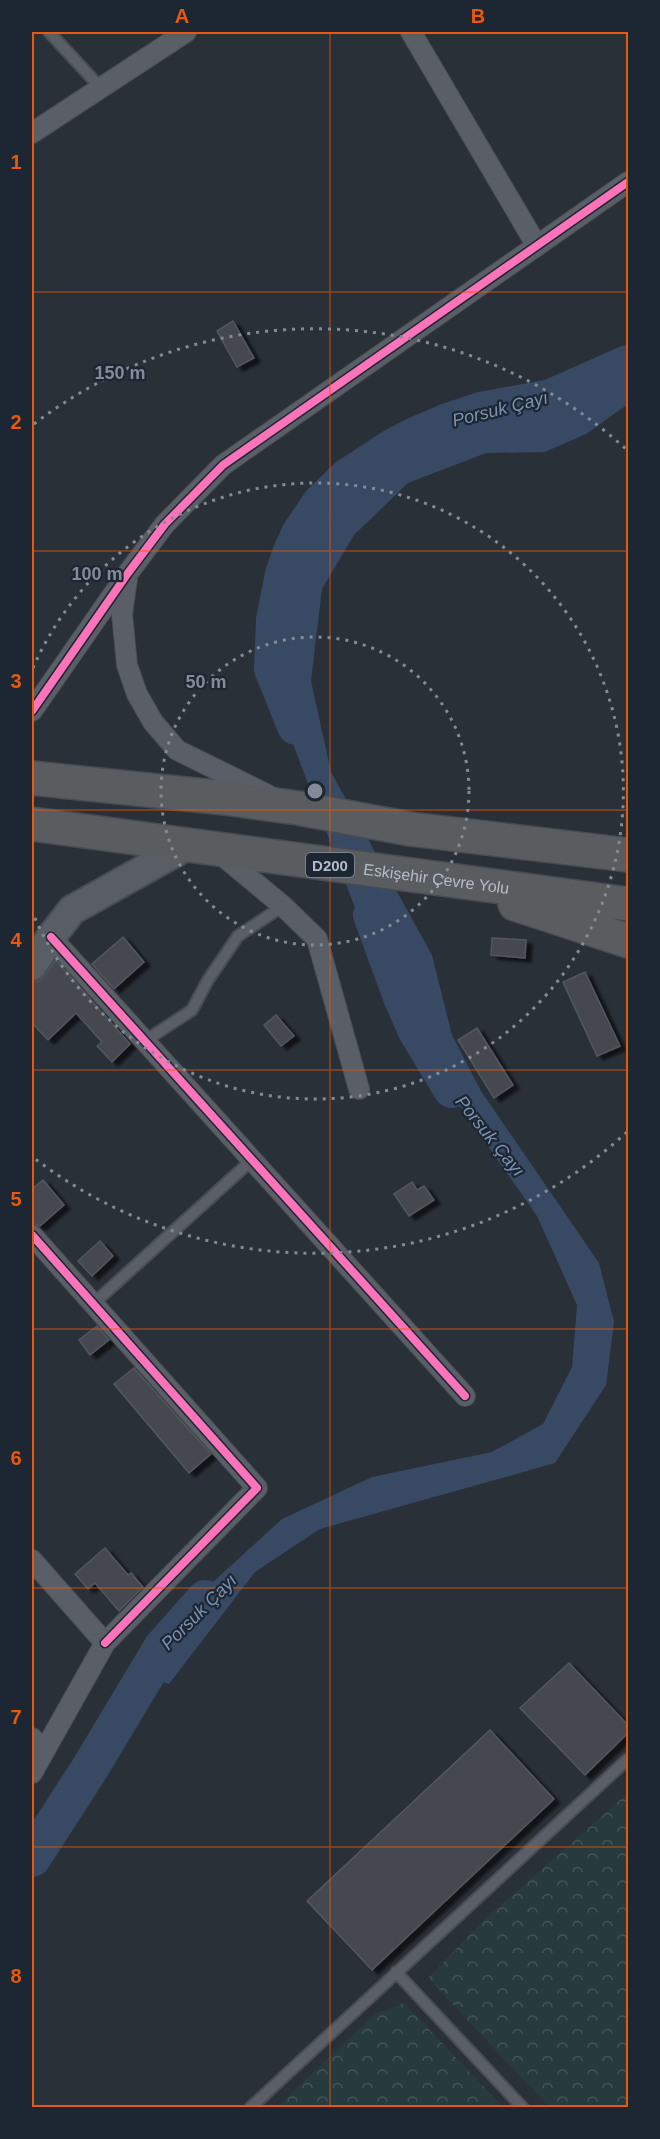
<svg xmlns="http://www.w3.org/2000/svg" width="660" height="2139" font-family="Arial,sans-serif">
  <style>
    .forest { fill: url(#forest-crowns) }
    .water { fill: #384963 }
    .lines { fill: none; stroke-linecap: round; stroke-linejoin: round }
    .river { stroke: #384963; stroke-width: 38 }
    .building { fill: #444950; stroke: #52575f; stroke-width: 1.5; filter: url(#shadow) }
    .lane-casing { stroke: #484c53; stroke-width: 14 }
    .street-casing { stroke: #484c53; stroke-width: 22 }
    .secondary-casing { stroke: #484c53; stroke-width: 32 }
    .highway-casing { stroke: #474c53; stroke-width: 36 }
    .lane { stroke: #5a5e66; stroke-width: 10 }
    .street { stroke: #5a5e66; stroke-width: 20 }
    .secondary { stroke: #595d64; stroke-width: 28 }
    .highway { stroke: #5a5d60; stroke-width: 33 }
    .cycleway-casing { stroke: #1d2633; stroke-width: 11 }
    .cycleway { stroke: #fb73b8; stroke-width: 8 }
    .grid { fill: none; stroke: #e8590c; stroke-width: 1.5; stroke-opacity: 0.55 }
    .ring { fill: none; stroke: #848b96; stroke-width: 3; stroke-dasharray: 3 6 }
    .labels { text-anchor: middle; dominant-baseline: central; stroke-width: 4.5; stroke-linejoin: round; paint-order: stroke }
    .shield { fill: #1d2633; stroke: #878f9c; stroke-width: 1.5 }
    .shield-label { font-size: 15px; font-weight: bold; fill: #b4bcc9 }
    .street-label { font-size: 16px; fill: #b4bcc9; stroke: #1d2633 }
    .water-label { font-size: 18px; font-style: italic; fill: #7c92b1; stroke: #1d2633 }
    .centre { fill: #848b96; stroke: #1d2633; stroke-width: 3 }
    .ring-label { font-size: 18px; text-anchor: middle; font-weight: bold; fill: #848b96; stroke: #1d2633; stroke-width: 4.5; stroke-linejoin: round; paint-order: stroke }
    .neatline { fill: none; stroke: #e8590c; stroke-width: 2 }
    .grid-label { font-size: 20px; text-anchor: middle; font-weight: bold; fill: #e8590c }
  </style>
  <defs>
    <pattern id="forest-crowns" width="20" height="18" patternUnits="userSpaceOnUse" patternTransform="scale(1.5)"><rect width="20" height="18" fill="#273a3e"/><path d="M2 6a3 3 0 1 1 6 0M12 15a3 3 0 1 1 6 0" fill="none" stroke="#445559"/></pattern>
    <filter id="shadow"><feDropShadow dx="6" dy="4" stdDeviation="1.5" flood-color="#0009"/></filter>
  </defs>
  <rect width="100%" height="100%" fill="#2a3038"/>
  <path class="forest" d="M628 1793V2107H549L428 1978 486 1918Z
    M404 2003 503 2107H277L375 2014Z"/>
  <path class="water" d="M628 361V404L586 434 545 452 486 453 408 483 354 535 322 589 311 681 331 772 432 955 452 1035 481 1091 599 1263 614 1322 606 1385 555 1463 320 1529 255 1572 169 1684 148 1676 191 1602 282 1519 372 1477 492 1452 543 1424 572 1367 577 1305 537 1216 431 1065 413 999 360 921 293 744 276 709V635L305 545 330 497 467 411 564 408Z"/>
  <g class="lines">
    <path class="river" d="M296 726 273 669 275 620 284 574 291 554 300 534 321 503 348 477 392 448 415 436 448 422 481 411 551 398 628 364
      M372 915 402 997 417 1031 452 1089
      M32 1858 90 1768 162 1648 205 1599"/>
  </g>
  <path class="building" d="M233 321 254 358 237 367 217 331Z
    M123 937 144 962 114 989 92 964Z
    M492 938 526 940 525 958 491 955Z
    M56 960 130 1044 112 1062 97 1046 102 1042 76 1013 48 1040 32 1023V982L39 981 45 975Z
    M585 972 620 1046 597 1056 563 982Z
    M276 1015 294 1036 281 1046 264 1025Z
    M477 1028 513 1085 494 1098 458 1040Z
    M43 1180 64 1205 40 1226 32 1223V1189Z
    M412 1182 417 1190 424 1186 434 1200 409 1216 394 1194Z
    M100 1241 113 1256 92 1276 78 1261Z
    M97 1326 109 1340 90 1355 79 1340Z
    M134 1368 211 1454 189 1473 114 1384Z
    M105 1548 128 1575 131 1573 143 1587 119 1611 95 1583 88 1589 75 1574Z
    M569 1663 628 1725V1733L585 1775 520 1708Z
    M490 1730 554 1799 372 1970 307 1901Z"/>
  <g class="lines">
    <g class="lane-casing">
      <path id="lane" d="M49 32 100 87
        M145 1041 192 1010 208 980 238 936 283 906
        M93 1304 252 1160
        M396 1972 523 2108
        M250 2108 628 1759"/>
    </g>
    <g class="street-casing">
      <path id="street" d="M411 32 537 246
        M32 133 186 32
        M127 579 122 614 127 665 137 694 153 722 177 750 268 795
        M32 711 128 573 165 524 223 465 628 182
        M218 852 283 906 317 939 359 1089
        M51 937 465 1396
        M32 1235 257 1488 105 1643
        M32 1560 105 1643 32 1773
        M32 1738 44 1751"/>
    </g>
    <g class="secondary-casing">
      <path id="secondary" d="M32 966 51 937 72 910 188 845"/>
    </g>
    <g class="highway-casing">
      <g id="highway">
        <path d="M32 778 225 798 298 808 410 829 628 855"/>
        <path id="s1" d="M32 824 628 904"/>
        <path d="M515 904 628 941"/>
      </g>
    </g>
    <use href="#lane" class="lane"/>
    <use href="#street" class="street"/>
    <use href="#secondary" class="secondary"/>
    <use href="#highway" class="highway"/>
    <g class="cycleway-casing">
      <path id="cycleway" d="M32 711 128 573 165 524 223 465 628 182
        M51 937 465 1396
        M32 1235 257 1488 105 1643"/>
    </g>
    <use href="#cycleway" class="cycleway"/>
  </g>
  <path class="grid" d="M330 32V2108M32 292H628M32 551H628M32 810H628M32 1070H628M32 1329H628M32 1588H628M32 1847H628"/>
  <g class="ring">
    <circle cx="315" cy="791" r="154"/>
    <path d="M33 668A308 308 0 1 1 33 914"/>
    <path d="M627 1132A462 462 0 0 1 34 1158M34 424A462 462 0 0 1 627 450"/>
  </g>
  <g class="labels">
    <rect class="shield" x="306" y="853" width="48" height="24" rx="4.5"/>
    <g class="shield-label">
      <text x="330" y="865">D200</text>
    </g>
    <g class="street-label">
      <text stroke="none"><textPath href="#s1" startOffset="408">Eskişehir Çevre Yolu</textPath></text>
    </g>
    <g class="water-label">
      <text transform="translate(500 409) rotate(-14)">Porsuk Çayı</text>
      <text transform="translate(490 1136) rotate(51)">Porsuk Çayı</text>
      <text transform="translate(199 1612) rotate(-45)">Porsuk Çayı</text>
    </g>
  </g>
  <circle cx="315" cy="791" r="9" class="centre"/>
  <g class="ring-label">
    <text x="120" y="379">150 m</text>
    <text x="97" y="580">100 m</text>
    <text x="206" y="688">50 m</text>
  </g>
  <rect width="660" height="2139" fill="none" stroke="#1d2633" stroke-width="66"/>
  <rect x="33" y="33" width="594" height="2073" class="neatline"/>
  <g class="grid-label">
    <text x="182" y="23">A</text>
    <text x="478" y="23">B</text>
    <text x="16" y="169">1</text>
    <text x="16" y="429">2</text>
    <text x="16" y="688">3</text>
    <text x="16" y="947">4</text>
    <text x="16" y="1206">5</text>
    <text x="16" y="1465">6</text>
    <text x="16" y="1724">7</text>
    <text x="16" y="1983">8</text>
  </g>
</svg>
